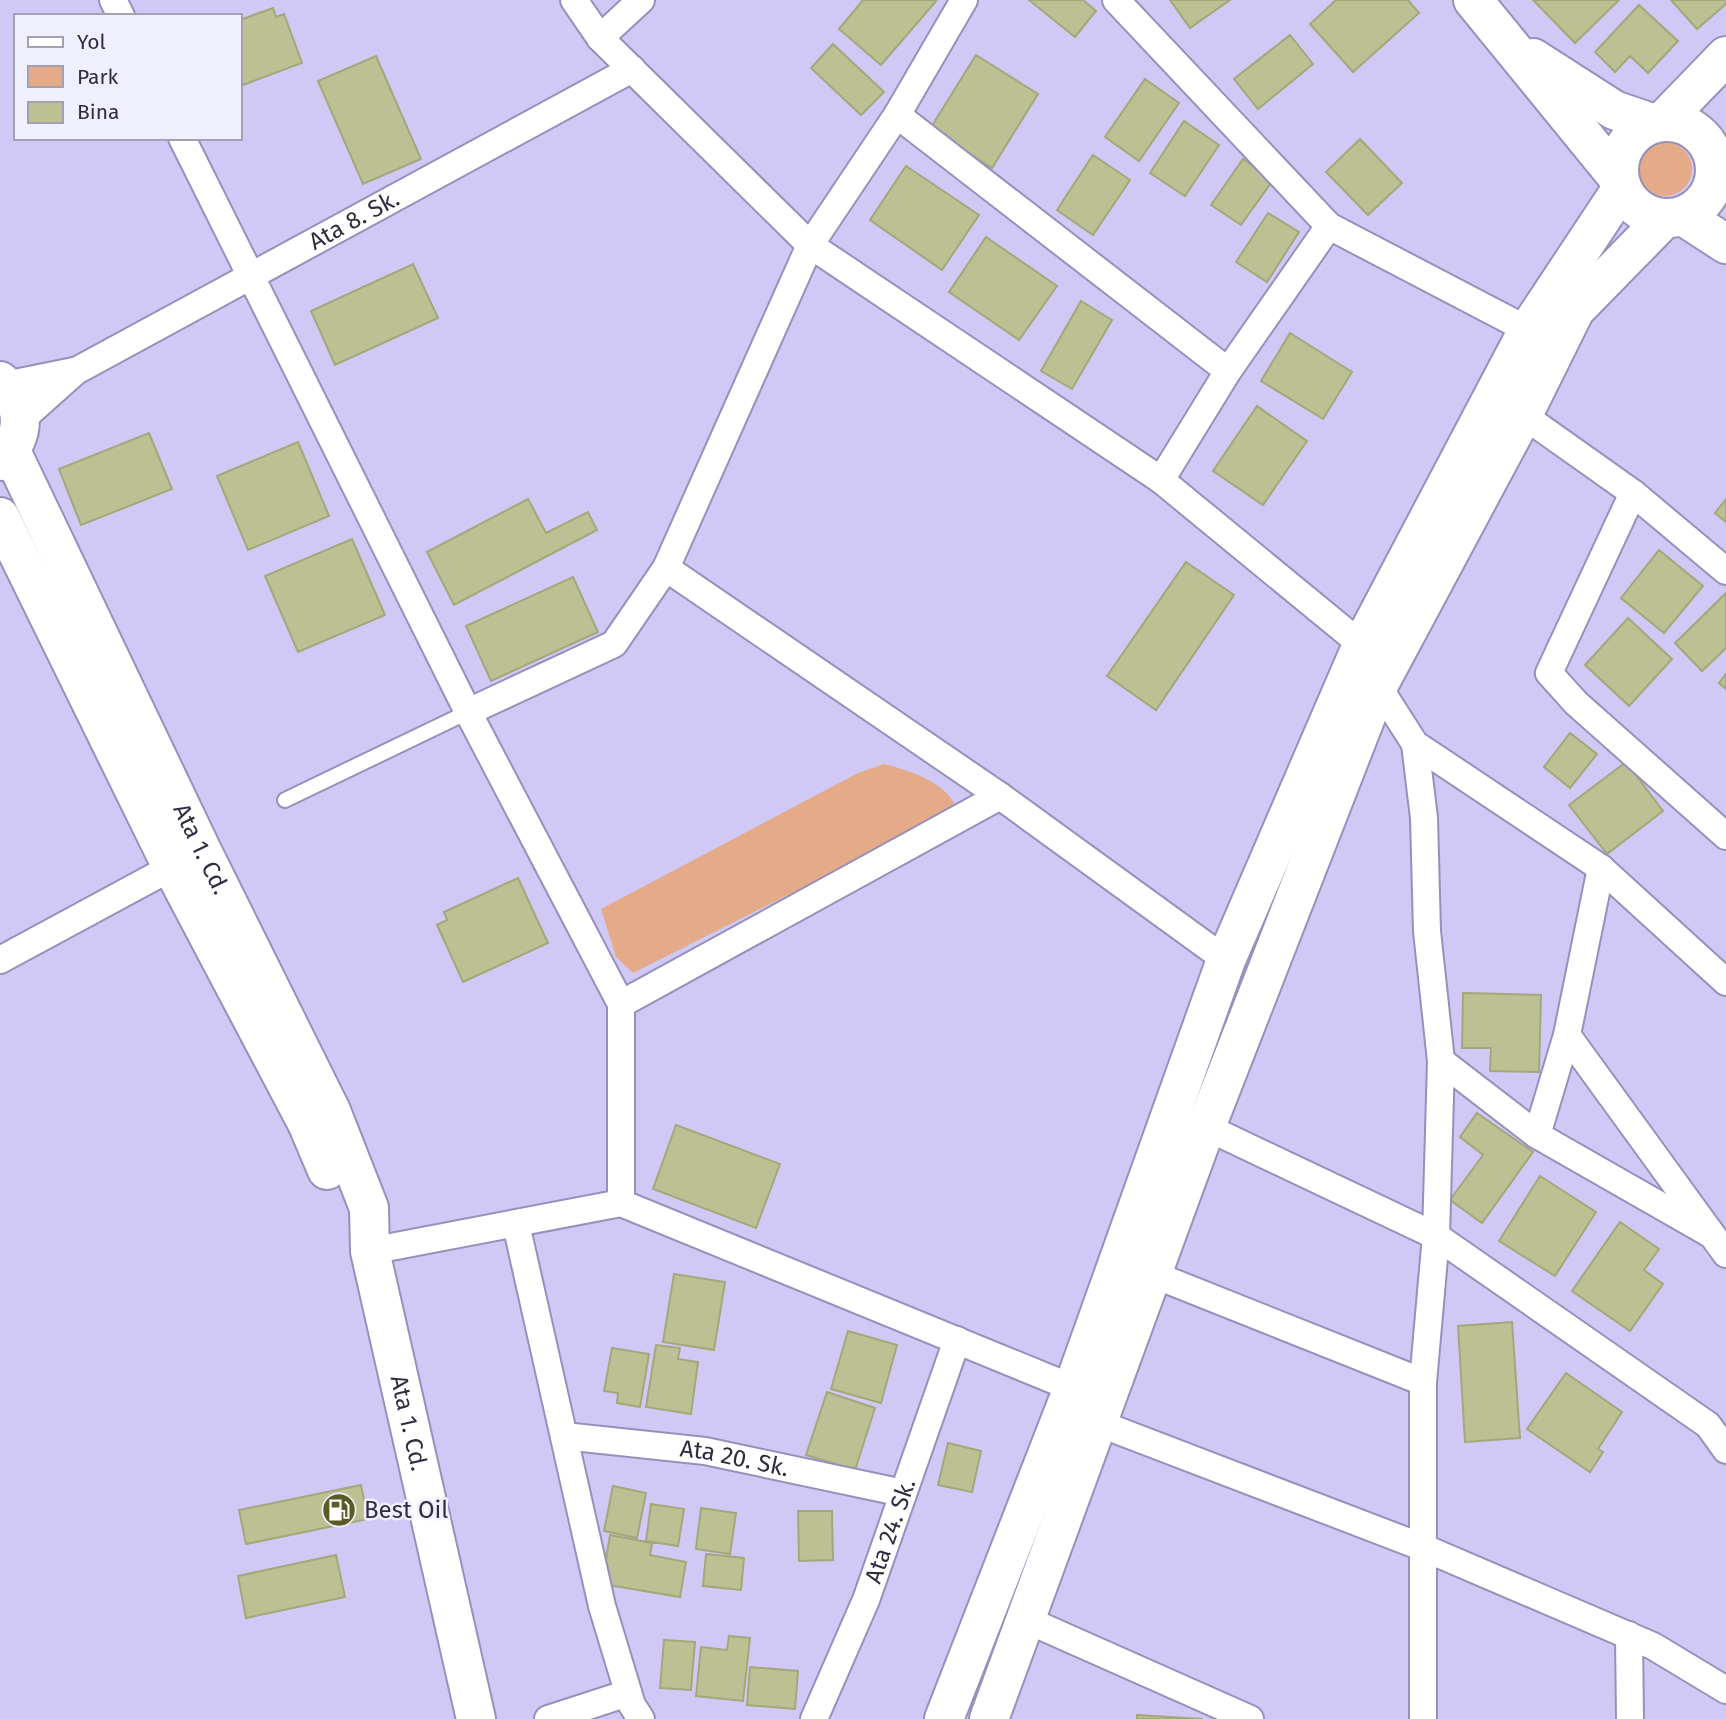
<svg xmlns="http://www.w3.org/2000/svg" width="1726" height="1719" font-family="'Fira Sans',sans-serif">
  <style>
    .green { fill: #e5aa87 }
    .building { fill: #bcc092; stroke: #a3a779; stroke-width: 2 }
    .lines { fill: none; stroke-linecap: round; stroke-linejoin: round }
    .lane-casing { stroke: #9790ba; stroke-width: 18 }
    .street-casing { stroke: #9790ba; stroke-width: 30 }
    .secondary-casing { stroke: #9790ba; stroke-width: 42 }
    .lane { stroke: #fff; stroke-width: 14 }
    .street { stroke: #fff; stroke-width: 26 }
    .secondary { stroke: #fff; stroke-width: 38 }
    .labels { text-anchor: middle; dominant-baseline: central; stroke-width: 5; stroke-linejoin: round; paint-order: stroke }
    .street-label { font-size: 24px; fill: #302d3f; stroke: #f0effd }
    .poi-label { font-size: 24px; fill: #302d3f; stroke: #f0effd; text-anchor: start }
  </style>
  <rect width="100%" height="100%" fill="#d0c9f6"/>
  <path class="green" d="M1638 169a27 27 0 1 1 54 0a27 27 0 1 1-54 0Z
    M884 764C909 770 949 783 957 810L633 973 616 957 601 909 858 773Z"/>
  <path class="building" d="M863 0H937L881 65 839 29Z
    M1029 0H1083L1096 11 1075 37Z
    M1170 0H1230L1190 28Z
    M1336 0H1408L1419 13 1353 72 1310 24Z
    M1533 0H1619L1575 43Z
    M1671 0H1726V4L1697 29Z
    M1639 5 1678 41 1648 73 1630 56 1615 72 1595 52Z
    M273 8 276 17 284 14 302 63 240 86V20Z
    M1290 35 1313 64 1258 109 1234 79Z
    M833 44 884 92 861 115 811 68Z
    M976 55 1038 94 992 168 930 129Z
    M376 56 421 159 363 184 318 81Z
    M1145 79 1179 103 1139 161 1105 137Z
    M1184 121 1219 145 1185 196 1150 173Z
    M1360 139 1402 183 1368 215 1326 172Z
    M1093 155 1130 180 1093 235 1057 210Z
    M1243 159 1273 180 1241 225 1211 205Z
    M906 166 979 215 942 270 870 220Z
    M1268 213 1299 232 1267 282 1236 262Z
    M986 237 1057 286 1019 340 949 292Z
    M413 264 438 318 335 365 311 311Z
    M1081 301 1112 320 1072 389 1041 371Z
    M1290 333 1352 372 1323 419 1261 381Z
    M1257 406 1307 441 1263 505 1213 471Z
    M149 433 172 489 81 525 59 469Z
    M298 442 329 516 248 550 217 476Z
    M528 499 546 533 588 512 597 530 454 605 427 552Z
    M1726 499V522L1715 513Z
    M352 539 385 615 298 652 265 576Z
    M1659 550 1703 586 1664 633 1621 598Z
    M1186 562 1234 595 1156 710 1107 676Z
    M573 577 598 632 491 681 466 626Z
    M1726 593V648L1702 671 1675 643Z
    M1628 618 1672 659 1629 706 1585 665Z
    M1726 674V689L1719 683Z
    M1570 733 1597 754 1570 788 1544 767Z
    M1626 762 1663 811 1607 854 1569 805Z
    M518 878 548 943 463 982 437 925 447 920 444 912Z
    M1463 993 1541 995 1539 1072 1490 1071 1491 1048H1462Z
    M1477 1113 1533 1152 1482 1223 1450 1200 1483 1155 1460 1137Z
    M676 1125 780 1164 756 1228 653 1189Z
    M1540 1176 1596 1212 1555 1276 1499 1241Z
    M1620 1222 1659 1249 1644 1270 1663 1284 1630 1331 1572 1291Z
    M674 1274 725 1282 714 1350 663 1342Z
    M1512 1322 1520 1438 1465 1442 1458 1326Z
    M848 1331 897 1345 881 1403 831 1389Z
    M656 1345 680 1348 678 1359 698 1362 691 1414 646 1407Z
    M612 1348 649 1354 640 1407 617 1403 618 1393 604 1391Z
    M1566 1373 1622 1412 1598 1449 1603 1452 1590 1472 1527 1429Z
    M827 1392 875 1408 855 1470 806 1455Z
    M948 1443 981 1451 972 1492 938 1485Z
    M361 1485 368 1519 246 1544 239 1510Z
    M613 1486 646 1493 637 1538 604 1531Z
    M651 1504 684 1509 678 1546 646 1541Z
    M701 1508 736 1513 730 1554 696 1549Z
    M798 1511H832L833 1560 799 1561Z
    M610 1535 652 1543 650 1555 686 1562 680 1597 602 1584Z
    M706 1554 744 1558 741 1590 703 1586Z
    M336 1555 345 1597 246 1618 238 1576Z
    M729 1636 750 1638 743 1701 696 1696 701 1647 727 1650Z
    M664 1640 695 1642 691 1690 660 1688Z
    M750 1667 798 1671 795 1709 747 1705Z
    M1137 1715 1203 1719H1137Z"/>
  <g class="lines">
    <g class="lane-casing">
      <path id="lane" d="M285 800 468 712"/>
    </g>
    <g class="street-casing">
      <g id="street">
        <path d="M113 0 121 16"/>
        <path d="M574 0 600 38 810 245 1161 480 1362 645"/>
        <path d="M1116 0 1329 226 1528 330"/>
        <path d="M600 38 641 0"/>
        <path d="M897 115 1228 371"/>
        <path d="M182 138 468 712 621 1004"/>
        <path d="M5 385 74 371"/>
        <path d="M1523 415 1633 493 1726 571"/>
        <path id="s1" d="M21 420 76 371 632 69"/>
        <path d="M1161 480 1228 371 1329 226"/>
        <path d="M1633 493 1549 673 1576 703 1726 836"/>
        <path d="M666 568 1000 796 1226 960"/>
        <path d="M1378 686 1415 744 1601 868 1726 982"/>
        <path d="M468 712 614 644 666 568 810 245 897 115 964 0"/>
        <path d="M1415 744 1424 818 1427 931 1441 1061 1436 1236 1423 1382V1719"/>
        <path d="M1000 796 621 1004V1203L1073 1388"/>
        <path d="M0 960 187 859"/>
        <path d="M1567 1035 1726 1254"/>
        <path d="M1441 1061 1537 1135 1712 1235"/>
        <path d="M1206 1127 1436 1236 1708 1425 1726 1450"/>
        <path d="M1537 1135 1567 1035 1601 868"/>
        <path d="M516 1224 602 1606 632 1705 641 1719"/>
        <path d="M370 1251 621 1203"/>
        <path d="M1152 1274 1423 1382"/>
        <path d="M1098 1423 1422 1547 1653 1646 1726 1690"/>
        <path id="s2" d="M564 1436 705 1451 903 1493"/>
        <path d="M1027 1620 1250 1719"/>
        <path d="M1629 1635 1630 1719"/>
        <path d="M548 1719 628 1693"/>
        <path id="s3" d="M814 1719 866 1600 957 1340"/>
      </g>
    </g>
    <g class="secondary-casing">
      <g id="secondary">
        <path d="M1473 0 1619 179"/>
        <path d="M1533 58 1614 110 1652 123"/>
        <path d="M1663 121 1726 56"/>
        <circle cx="1667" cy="170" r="48"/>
        <path d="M1683 216 1726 244"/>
        <path d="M0 381C26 405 27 436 0 461"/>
        <path id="s4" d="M11 451 202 851 331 1111 369 1208 370 1251 476 1719"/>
        <path d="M0 517 172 867 308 1125 327 1170"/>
        <path d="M944 1719 1073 1388 1226 960 1362 645 1528 330 1622 188"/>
        <path d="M989 1719 1206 1127 1378 686 1523 415 1575 310 1665 218"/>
      </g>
    </g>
    <use href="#lane" class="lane"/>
    <use href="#street" class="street"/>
    <use href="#secondary" class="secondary"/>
  </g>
  <defs>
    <g id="fuel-disc" transform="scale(1.75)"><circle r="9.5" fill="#595c29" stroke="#f0effd"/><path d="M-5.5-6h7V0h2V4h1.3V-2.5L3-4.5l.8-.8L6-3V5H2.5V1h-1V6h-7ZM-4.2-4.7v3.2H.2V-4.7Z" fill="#fff"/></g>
  </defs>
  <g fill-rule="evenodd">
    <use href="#fuel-disc" x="339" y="1510"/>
  </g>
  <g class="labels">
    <g class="street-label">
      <text stroke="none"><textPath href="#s1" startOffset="390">Ata 8. Sk.</textPath></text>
      <text stroke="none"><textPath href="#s4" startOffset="441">Ata 1. Cd.</textPath></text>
      <text stroke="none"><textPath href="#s4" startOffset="1057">Ata 1. Cd.</textPath></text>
      <text stroke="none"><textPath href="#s2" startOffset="172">Ata 20. Sk.</textPath></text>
      <text stroke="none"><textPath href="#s3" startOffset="203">Ata 24. Sk.</textPath></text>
    </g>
    <g class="poi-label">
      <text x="364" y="1510">Best Oil</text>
    </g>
  </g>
  <rect x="14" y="14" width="228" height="126" fill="#f0effd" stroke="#a3a1b1" stroke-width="2"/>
  <rect x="28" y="37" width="35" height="10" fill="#ffffff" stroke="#a3a1b1" stroke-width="2"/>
  <text x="77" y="49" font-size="21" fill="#302d3f">Yol</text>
  <rect x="28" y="66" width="35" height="21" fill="#e5aa87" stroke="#a3a1b1" stroke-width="2"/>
  <text x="77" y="84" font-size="21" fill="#302d3f">Park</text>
  <rect x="28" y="102" width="35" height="21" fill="#bcc092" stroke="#a3a1b1" stroke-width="2"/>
  <text x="77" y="119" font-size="21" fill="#302d3f">Bina</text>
</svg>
